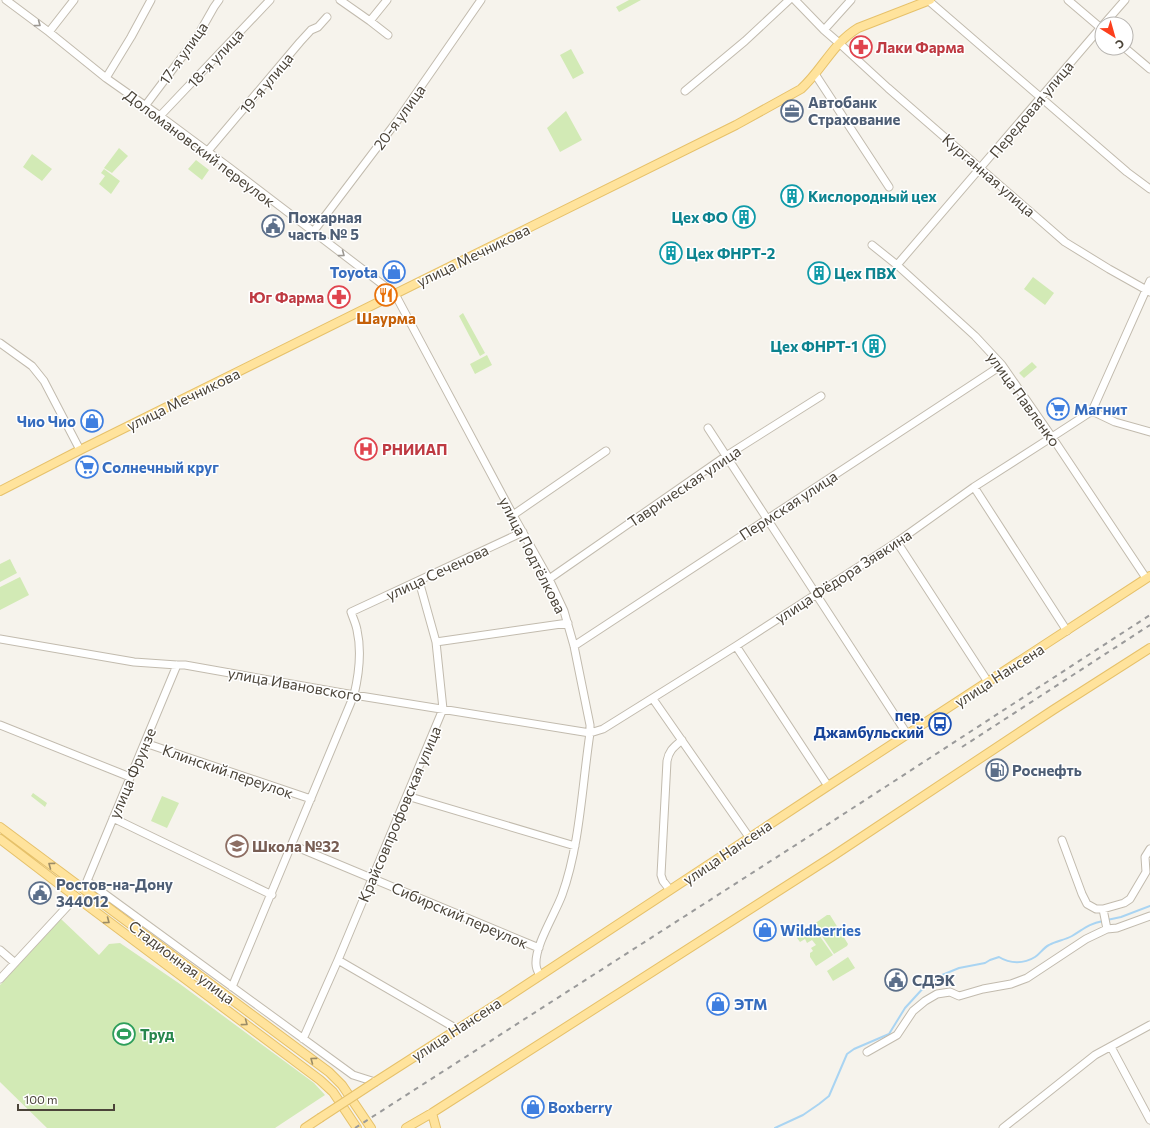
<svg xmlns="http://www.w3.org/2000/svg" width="1150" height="1128" font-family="Commissioner,sans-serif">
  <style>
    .green { fill: #d2eab5 }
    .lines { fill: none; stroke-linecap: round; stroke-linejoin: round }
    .stream { stroke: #a9d4f2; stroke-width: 2 }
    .minor-casing { stroke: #c2bbae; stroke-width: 9 }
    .major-casing { stroke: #e6c16a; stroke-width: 10 }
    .minor { stroke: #fff; stroke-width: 7 }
    .major { stroke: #ffe39c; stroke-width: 8 }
    .rail { stroke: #9a9a9a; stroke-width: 2; stroke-dasharray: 5 5; stroke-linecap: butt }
    .major-bridge-casing { stroke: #e6c16a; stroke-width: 10; stroke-linecap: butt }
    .major-bridge { stroke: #ffe39c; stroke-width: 8 }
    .oneway { stroke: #9c9892 }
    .oneway2 { stroke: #9c8c66 }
    .labels { text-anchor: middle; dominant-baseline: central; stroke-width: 3; stroke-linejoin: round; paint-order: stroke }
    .health-label { font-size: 15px; font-weight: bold; fill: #be3a42; stroke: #fff; text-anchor: start }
    .street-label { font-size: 15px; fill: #4b4439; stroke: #fff }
    .service-label { font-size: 15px; font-weight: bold; fill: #4e5e75; stroke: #fff; text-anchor: start }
    .culture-label { font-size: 15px; font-weight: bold; fill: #0d838f; stroke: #fff; text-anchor: start }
    .shop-label { font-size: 15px; font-weight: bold; fill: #366cbe; stroke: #fff; text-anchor: start }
    .food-label { font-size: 15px; font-weight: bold; fill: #c56008; stroke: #fff }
    .transit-label { font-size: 15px; font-weight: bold; fill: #164399; stroke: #fff; text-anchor: end }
    .education-label { font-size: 15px; font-weight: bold; fill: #785e54; stroke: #fff; text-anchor: start }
    .leisure-label { font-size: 15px; font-weight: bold; fill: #27864d; stroke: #fff; text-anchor: start }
  </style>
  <rect width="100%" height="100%" fill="#f6f3ec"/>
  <path class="green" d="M629 0H641L619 12 616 7Z
    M571 49 584 73 573 79 560 55Z
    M566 111 582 140 560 152 547 128Z
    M119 148 128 156 112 173 104 168Z
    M32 154 52 169 42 181 23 167Z
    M196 160 209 170 202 180 188 169Z
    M104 169 120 181 111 194 99 184 105 176 101 173Z
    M1033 277 1054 293 1045 305 1024 289Z
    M463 313 485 353 480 356 459 316Z
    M487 355 492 365 475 374 470 364Z
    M1032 362 1037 367 1024 378 1019 373Z
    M10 559 17 573 0 582V564Z
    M20 577 29 595 0 610V587Z
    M33 793 47 803 45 807 31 796Z
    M162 796 179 803 167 828 151 821Z
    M827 915H830L848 944 847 946 834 954 814 924Z
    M61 919 99 955 109 944 120 943 180 984 314 1083 325 1095 275 1128H47L0 1082V985Z
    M812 925 833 955 816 966 810 957V953L813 951 811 948 816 945 812 940 807 943 805 939 800 942 797 938 798 934Z
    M848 957 855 968 833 981 827 971Z"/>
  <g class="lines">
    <path class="stream" d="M1107 920 1121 917 1150 906
      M775 1128 803 1115 819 1104 829 1096 847 1054 854 1049 889 1034 905 1008 926 985 942 975 959 968 985 963 990 960 999 957C1010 964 1024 964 1035 957 1040 954 1043 948 1049 945 1056 941 1065 940 1072 936 1084 929 1088 924 1103 921"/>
    <g class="minor-casing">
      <path id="minor" d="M6 0 49 32 106 78 160 116 230 168 395 294 513 515 549 579 564 611 574 646 590 725V733C582 786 580 845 562 895 555 914 535 945 536 964 536 968 538 972 540 975
        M340 0 370 21 388 35
        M795 0 824 30 839 43 888 88 1065 242 1109 269 1150 292
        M1068 0 1102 29
        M929 1 1127 172 1150 189
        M370 21 387 0
        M1104 24 1125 0
        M824 30 851 0
        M49 32 74 0
        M1125 48 1150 69
        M815 74 889 187
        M106 78 131 37 151 0
        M685 91 745 41 789 0
        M145 106 197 37 214 7 219 0
        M160 116 270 0
        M207 152 300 42 311 30 318 27 327 17
        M313 232 397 121 481 0
        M872 245 897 265 975 336 1002 365 1052 437 1146 578
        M897 265 1102 26
        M0 343 32 366 44 381 80 450
        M1092 411 1150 281
        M1092 411 1115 422 1150 432
        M708 428 907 734
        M974 487 1067 631
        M513 515 606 451
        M897 542 988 682
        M549 579 726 456 821 396
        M0 639 134 662 177 665H185L354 695 590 733 603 729 736 646 897 542 974 487 1052 437 1092 411
        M436 642 568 623
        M574 646 1002 365
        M736 646 828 786
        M177 665 87 881 353 1075 375 1082
        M653 699 749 837
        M0 725 130 777
        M145 743 311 799
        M407 796 575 846
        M113 818 272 895
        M1062 840 1082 894 1087 904 1096 909H1103L1124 903 1130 899 1146 872 1145 857 1150 849
        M292 845 539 948
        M670 890 663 881 661 875 667 761C669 750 674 747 682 740
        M1103 909 1107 929
        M0 950 15 963
        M338 960 457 1029
        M0 979 76 897
        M232 987 354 695C359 674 362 652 357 630 356 624 353 618 351 612L523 532
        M303 1039 338 960 443 709 436 642 419 581
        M1111 1047 1150 1120
        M867 1052 897 1035 913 1011 925 1001 937 994 950 992 959 996 983 989 1011 984 1027 978 1086 939 1107 929 1117 928 1150 916
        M1003 1128 1095 1055 1150 1025"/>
    </g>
    <g class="major-casing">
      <path id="major" d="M0 491 80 450 736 125 801 89C823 69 832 44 858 28L930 0
        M0 827 329 1072 342 1085 371 1128
        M0 839 76 897 320 1080 333 1092 357 1128
        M375 1082 503 1000 828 786 1150 576
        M432 1113 436 1128
        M305 1128 320 1118
        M406 1128 432 1113 833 856 1053 710 1150 648"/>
    </g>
    <use href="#minor" class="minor"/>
    <use href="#major" class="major"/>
    <path class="rail" d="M962 747 1150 625
      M355 1128 819 830 1150 615"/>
    <g class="major-bridge-casing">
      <path id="major-bridge" d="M320 1118 375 1082"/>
    </g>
    <use href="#major-bridge" class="major-bridge"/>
  </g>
  <defs><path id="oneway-chevron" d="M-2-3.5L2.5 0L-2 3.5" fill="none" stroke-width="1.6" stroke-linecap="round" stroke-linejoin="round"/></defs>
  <g class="oneway">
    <use href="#oneway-chevron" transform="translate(38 24) rotate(37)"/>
    <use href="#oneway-chevron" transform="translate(342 254) rotate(37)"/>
  </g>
  <g class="oneway2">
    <use href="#oneway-chevron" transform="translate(51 865) rotate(-143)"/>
    <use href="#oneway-chevron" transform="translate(107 921) rotate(37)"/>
    <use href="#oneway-chevron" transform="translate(245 1023) rotate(37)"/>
    <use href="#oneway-chevron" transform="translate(313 1060) rotate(-143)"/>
  </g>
  <defs>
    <g id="pharmacy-ring" transform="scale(1.15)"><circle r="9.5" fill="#fff" stroke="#e0444e" stroke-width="1.5"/><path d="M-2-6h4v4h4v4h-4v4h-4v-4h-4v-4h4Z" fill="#e0444e"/></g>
    <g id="office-ring" transform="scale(1.15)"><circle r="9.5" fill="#fff" stroke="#5c6f8a" stroke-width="1.5"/><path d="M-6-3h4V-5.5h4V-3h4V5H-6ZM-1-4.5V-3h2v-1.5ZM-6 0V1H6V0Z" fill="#5c6f8a"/></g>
    <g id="building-ring" transform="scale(1.15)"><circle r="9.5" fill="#fff" stroke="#0f9aa8" stroke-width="1.5"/><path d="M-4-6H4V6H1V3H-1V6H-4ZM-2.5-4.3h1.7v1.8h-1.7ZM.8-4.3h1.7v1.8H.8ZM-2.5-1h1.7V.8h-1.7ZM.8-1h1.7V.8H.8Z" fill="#0f9aa8"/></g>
    <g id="civic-ring" transform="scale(1.15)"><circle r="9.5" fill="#fff" stroke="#5c6f8a" stroke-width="1.5"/><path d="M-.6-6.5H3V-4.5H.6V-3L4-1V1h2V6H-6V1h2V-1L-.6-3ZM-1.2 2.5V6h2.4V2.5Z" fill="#5c6f8a"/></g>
    <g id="shop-ring" transform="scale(1.15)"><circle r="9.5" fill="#fff" stroke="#3f7fe0" stroke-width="1.5"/><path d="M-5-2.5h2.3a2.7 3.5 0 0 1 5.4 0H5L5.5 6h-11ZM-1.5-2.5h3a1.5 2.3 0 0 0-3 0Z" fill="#3f7fe0"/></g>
    <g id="restaurant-ring" transform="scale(1.15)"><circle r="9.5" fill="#fff" stroke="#e8710a" stroke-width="1.5"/><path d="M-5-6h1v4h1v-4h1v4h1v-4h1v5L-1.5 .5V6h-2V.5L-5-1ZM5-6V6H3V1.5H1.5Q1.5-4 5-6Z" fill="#e8710a"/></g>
    <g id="supermarket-ring" transform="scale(1.15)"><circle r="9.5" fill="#fff" stroke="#3f7fe0" stroke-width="1.5"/><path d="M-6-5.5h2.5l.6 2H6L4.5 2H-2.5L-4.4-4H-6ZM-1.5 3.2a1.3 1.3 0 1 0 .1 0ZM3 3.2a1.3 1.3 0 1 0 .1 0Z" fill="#3f7fe0"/></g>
    <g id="hospital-ring" transform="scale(1.15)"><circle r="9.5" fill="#fff" stroke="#e0444e" stroke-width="1.5"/><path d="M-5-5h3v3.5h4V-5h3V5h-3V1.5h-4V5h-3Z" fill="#e0444e"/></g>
    <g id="bus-ring" transform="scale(1.15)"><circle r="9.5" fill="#fff" stroke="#1a4fb4" stroke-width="1.5"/><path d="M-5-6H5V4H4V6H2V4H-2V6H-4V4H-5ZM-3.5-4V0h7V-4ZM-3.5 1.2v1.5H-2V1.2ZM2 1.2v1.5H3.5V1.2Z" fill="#1a4fb4"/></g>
    <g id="fuel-ring" transform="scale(1.15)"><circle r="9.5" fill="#fff" stroke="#5c6f8a" stroke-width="1.5"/><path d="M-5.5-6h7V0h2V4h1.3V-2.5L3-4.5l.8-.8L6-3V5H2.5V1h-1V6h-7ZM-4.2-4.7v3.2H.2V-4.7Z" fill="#5c6f8a"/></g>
    <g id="school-ring" transform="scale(1.15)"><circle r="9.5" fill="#fff" stroke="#8d6e63" stroke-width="1.5"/><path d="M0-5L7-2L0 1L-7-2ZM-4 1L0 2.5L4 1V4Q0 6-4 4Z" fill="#8d6e63"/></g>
    <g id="stadium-ring" transform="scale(1.15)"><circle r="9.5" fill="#fff" stroke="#2e9e5b" stroke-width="1.5"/><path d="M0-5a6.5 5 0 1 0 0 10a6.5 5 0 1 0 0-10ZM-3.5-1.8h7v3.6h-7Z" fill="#2e9e5b"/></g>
  </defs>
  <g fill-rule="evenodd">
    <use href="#pharmacy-ring" x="861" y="47"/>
    <use href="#office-ring" x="792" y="111"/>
    <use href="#building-ring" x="792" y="196"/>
    <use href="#building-ring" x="744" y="217"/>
    <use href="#civic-ring" x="273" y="226"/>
    <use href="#building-ring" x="671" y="253"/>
    <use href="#shop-ring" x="394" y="272"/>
    <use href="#building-ring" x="819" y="273"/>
    <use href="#restaurant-ring" x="386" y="295"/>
    <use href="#pharmacy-ring" x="339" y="297"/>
    <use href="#building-ring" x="874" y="346"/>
    <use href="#supermarket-ring" x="1058" y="409"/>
    <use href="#shop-ring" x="92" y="421"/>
    <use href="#hospital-ring" x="366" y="449"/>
    <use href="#supermarket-ring" x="87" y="467"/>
    <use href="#bus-ring" x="940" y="724"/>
    <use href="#fuel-ring" x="997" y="770"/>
    <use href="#school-ring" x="237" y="846"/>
    <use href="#civic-ring" x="40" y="893"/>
    <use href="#shop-ring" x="765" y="930"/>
    <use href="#civic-ring" x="896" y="980"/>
    <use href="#shop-ring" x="718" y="1004"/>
    <use href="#stadium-ring" x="124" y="1034"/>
    <use href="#shop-ring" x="533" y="1107"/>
  </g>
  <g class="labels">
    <g class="health-label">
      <text x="876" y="47">Лаки Фарма</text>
      <text x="324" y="297" text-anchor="end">Юг Фарма</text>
      <text x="382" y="449">РНИИАП</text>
    </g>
    <g class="street-label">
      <text transform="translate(183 53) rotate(-55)">17-я улица</text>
      <text transform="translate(215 58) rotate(-47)">18-я улица</text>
      <text transform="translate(266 83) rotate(-50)">19-я улица</text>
      <text transform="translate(1031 109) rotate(-50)">Передовая улица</text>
      <text transform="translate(399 117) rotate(-54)">20-я улица</text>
      <text transform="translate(200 148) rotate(37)">Доломановский переулок</text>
      <text transform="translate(989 175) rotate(41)">Курганная улица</text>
      <text transform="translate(473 255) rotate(-26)">улица Мечникова</text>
      <text transform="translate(183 399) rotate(-26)">улица Мечникова</text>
      <text transform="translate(1024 399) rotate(54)">улица Павленко</text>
      <text transform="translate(684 486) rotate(-34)">Таврическая улица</text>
      <text transform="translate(788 505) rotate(-33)">Пермская улица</text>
      <text transform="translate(533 555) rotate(63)">улица Подтёлкова</text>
      <text transform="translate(437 572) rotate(-25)">улица Сеченова</text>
      <text transform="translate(843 576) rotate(-33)">улица Фёдора Зявкина</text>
      <text transform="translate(999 675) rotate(-33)">улица Нансена</text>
      <text transform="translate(295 684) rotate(10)">улица Ивановского</text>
      <text transform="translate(228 771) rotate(19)">Клинский переулок</text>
      <text transform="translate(132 773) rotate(-67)">улица Фрунзе</text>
      <text transform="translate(399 814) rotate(-67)">Крайсовпрофовская улица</text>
      <text transform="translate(727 852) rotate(-34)">улица Нансена</text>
      <text transform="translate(460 915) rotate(23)">Сибирский переулок</text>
      <text transform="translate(182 962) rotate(37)">Стадионная улица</text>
      <text transform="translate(456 1029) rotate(-33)">улица Нансена</text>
    </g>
    <g class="service-label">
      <text x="808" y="102">Автобанк<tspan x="808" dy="17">Страхование</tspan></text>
      <text x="288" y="217">Пожарная<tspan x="288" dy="17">часть № 5</tspan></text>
      <text x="1012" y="770">Роснефть</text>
      <text x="56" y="884">Ростов-на-Дону<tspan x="56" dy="17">344012</tspan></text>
      <text x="912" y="980">СДЭК</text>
    </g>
    <g class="culture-label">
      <text x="808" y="196">Кислородный цех</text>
      <text x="728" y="217" text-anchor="end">Цех ФО</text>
      <text x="686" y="253">Цех ФНРТ-2</text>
      <text x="834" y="273">Цех ПВХ</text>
      <text x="858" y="346" text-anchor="end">Цех ФНРТ-1</text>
    </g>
    <g class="shop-label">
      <text x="378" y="272" text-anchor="end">Toyota</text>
      <text x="1074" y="409">Магнит</text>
      <text x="76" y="421" text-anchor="end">Чио Чио</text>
      <text x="102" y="467">Солнечный круг</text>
      <text x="780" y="930">Wildberries</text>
      <text x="734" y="1004">ЭТМ</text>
      <text x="548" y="1107">Boxberry</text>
    </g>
    <g class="food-label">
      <text x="386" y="318">Шаурма</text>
    </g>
    <g class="transit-label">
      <text x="924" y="715">пер.<tspan x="924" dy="17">Джамбульский</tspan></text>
    </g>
    <g class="education-label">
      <text x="252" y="846">Школа №32</text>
    </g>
    <g class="leisure-label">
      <text x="140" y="1034">Труд</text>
    </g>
  </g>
  <g transform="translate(1114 36) rotate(143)"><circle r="19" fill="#ffffff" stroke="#b7b4b0"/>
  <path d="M0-3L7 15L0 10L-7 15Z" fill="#fc3f1d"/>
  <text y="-6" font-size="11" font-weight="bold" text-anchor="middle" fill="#4b4439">С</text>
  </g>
  <path d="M18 1104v6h96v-6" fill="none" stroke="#4b4439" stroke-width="2"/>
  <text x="24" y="1104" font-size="12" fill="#4b4439" stroke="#ffffff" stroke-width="3" paint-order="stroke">100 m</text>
</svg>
